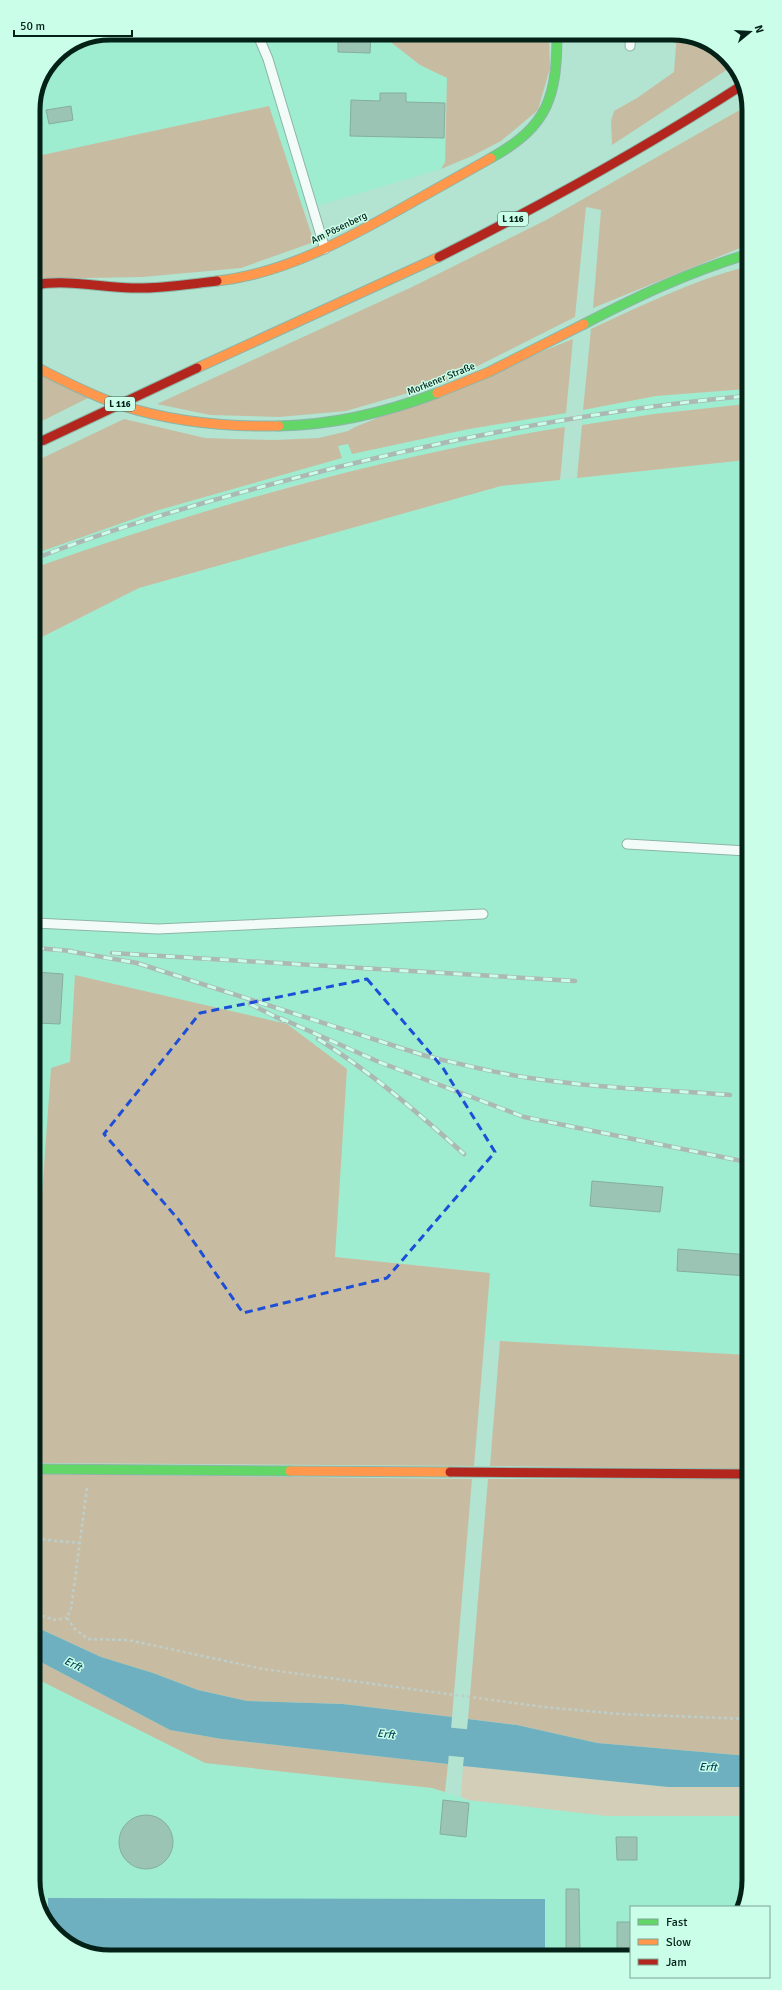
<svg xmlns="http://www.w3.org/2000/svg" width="782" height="1990" font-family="Signika,sans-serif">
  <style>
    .built { fill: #9eedd0 }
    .green { fill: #d2ceb7 }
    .forest { fill: #c7bca2 }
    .water { fill: #6fb0c0 }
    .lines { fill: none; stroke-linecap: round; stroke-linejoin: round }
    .river { stroke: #6fb0c0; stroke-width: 28 }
    .building { fill: #9cc4b5; stroke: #85ae9f }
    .lane-casing { stroke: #8db5a7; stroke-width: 11 }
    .fast-casing { stroke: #8db5a7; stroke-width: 11 }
    .slow-casing { stroke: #8db5a7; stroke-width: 11 }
    .jam-casing { stroke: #8db5a7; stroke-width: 11 }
    .path { stroke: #bfcec8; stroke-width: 2.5; stroke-dasharray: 3 3; stroke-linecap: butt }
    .lane { stroke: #f3fbf8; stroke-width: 9 }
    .fast { stroke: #63d668; stroke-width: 9 }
    .slow { stroke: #ff974d; stroke-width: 9 }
    .jam { stroke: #b3261e; stroke-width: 9 }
    .rail-casing { stroke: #acb8b3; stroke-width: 4.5 }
    .rail { stroke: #cafee9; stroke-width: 3; stroke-dasharray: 9; stroke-linecap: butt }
    .jam-bridge-casing { stroke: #8db5a7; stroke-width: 11; stroke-linecap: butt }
    .jam-bridge { stroke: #b3261e; stroke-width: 9 }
    .marked { fill: none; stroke: #1d4ed8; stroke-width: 3; stroke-dasharray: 8 5; stroke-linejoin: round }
    .labels { text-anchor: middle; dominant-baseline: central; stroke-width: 3; stroke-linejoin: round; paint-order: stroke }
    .shield { fill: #cafee9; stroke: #3f6357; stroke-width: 1 }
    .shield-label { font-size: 9px; font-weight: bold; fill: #042118 }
    .street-label { font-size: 10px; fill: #042118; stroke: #cafee9 }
    .water-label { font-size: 11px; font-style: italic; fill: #004157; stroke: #cafee9 }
    .rim { fill: none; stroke: #042118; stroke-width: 5 }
  </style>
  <rect width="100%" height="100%" fill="#b2e4d1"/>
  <path class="built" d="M110 33H379L420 65 447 78 445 162 441 169 303 210 269 107 33 157V105L56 55 81 39Z
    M746 389V404L654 414 582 425 583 410 656 396Z
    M566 413 565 427 342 473 293 485 166 523 34 568V554L108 528 159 510 342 458 338 446 348 443 352 454 469 429Z
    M746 460 748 1355 485 1340 490 1273 335 1257 347 1069 75 975 70 1062 39 1236H36L34 641 139 588 501 486Z
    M37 1679 205 1763 432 1788 468 1800 607 1816H749V1880L740 1907H631V1953L105 1957 63 1941 37 1904Z"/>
  <path class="green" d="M463 1766 668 1787H749V1816H607L468 1800 461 1797Z"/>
  <path class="forest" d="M379 33H549L550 68 538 110 501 141 472 156 441 169 445 162 447 78 420 65Z
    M677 33 719 49 731 67 612 145 611 121 614 111 637 98 674 72Z
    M269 106 314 242 241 268 143 277 34 279 33 157Z
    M745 107V246L593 308 601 210 586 207 575 317 446 382 346 411 279 417 210 415 157 404 412 287 548 219Z
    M745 267 746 389 656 396 583 410 591 329C641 306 691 281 745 267Z
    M573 339 566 413 469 429 352 454 348 444 338 446 342 458 159 510 34 554V462L124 419 205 438 232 439 275 440 319 438 348 431 355 427Z
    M34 368 94 395 34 425Z
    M746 404V460L577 478 582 425 654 414Z
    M565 427 560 480 501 486 139 588 34 641V568C207 506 383 457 565 427Z
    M75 975 287 1024 347 1069 335 1257 490 1273 474 1466 36 1463V1236H39L51 1068 70 1062Z
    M500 1341 748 1355V1469L490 1466Z
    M36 1474 472 1479 452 1717 343 1704 247 1701 198 1690 153 1673 101 1657 36 1627Z
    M488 1479H748L749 1756 597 1743 517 1725 468 1719Z
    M37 1660 170 1730 222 1739 448 1764 445 1792 432 1788 205 1763 37 1679Z"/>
  <path class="water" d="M36 1627 101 1657 153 1673 198 1690 247 1701 343 1704 452 1717 448 1764 222 1739 170 1730 37 1660Z
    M468 1719 517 1725 597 1743 749 1756V1787H668L463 1766Z
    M48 1898 545 1899V1954L105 1957 63 1941 48 1920Z"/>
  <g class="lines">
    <path class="river" d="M412 1738 504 1747"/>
  </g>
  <path class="building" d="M338 33H371L370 53 338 52Z
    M380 93H406V102L445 103 444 138 350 136 351 100 380 101Z
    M71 106 73 120 49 124 46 110Z
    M36 972 63 974 60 1024 35 1023Z
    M592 1181 663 1187 660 1212 590 1206Z
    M678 1249 748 1255V1276L677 1271Z
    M443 1800 469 1803 466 1837 440 1834Z
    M119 1842a27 27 0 1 1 54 0a27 27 0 1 1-54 0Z
    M616 1837H637V1860H617Z
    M566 1889H579L580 1954H566Z
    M617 1922H631V1953H617Z"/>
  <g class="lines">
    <g class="lane-casing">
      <path id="lane" d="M257 33 268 59 325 249
        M630 46 631 33
        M627 844 747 851
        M35 923 158 929 483 914"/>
    </g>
    <g class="fast-casing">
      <path id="fast" d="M491 158C549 126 557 96 557 33
        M584 324C638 296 687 273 745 255
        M279 426C333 425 387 412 437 393
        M36 1469 290 1471"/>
    </g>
    <g class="slow-casing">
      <path id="slow" d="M217 281C281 274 339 243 395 212 427 194 459 176 491 158
        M34 366C62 380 90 395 120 405 172 422 225 427 279 426
        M197 368 439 257
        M437 393 489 372 584 324
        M290 1471 450 1472"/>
    </g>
    <g class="jam-casing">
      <path id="jam" d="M439 257C544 204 645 148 744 84
        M34 285C66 279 99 287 132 288 160 289 189 284 217 281
        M450 1472 748 1474"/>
    </g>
    <path class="path" d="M87 1488 71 1609 67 1618 75 1629 88 1639 128 1640 263 1669 544 1707 619 1714 749 1719
      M36 1539 80 1543
      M36 1614 55 1620 67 1618"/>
    <use href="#lane" class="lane"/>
    <use href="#fast" class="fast"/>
    <use href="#slow" class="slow"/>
    <use href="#jam" class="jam"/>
    <g class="rail-casing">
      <path id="rail" d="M34 559C113 528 194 505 276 483 430 442 587 411 746 396
        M35 948 72 951
        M68 951 137 963 426 1056C460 1064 495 1073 530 1078 596 1088 664 1090 730 1095
        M112 953 575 981
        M250 1004 284 1021
        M280 1018 379 1062 524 1117 747 1162
        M318 1039C371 1072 417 1112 464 1154"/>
    </g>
    <use href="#rail" class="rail"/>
    <g class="jam-bridge-casing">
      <path id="jam-bridge" d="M42 441 197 368"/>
    </g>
    <use href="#jam-bridge" class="jam-bridge"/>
  </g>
  <path class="marked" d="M367 979 443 1068 495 1152 387 1278 243 1313 178 1219 104 1134 200 1013Z"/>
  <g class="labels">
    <g class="shield">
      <rect x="498" y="212" width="30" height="14" rx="3"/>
      <rect x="105" y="397" width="30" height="14" rx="3"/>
    </g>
    <g class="shield-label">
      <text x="513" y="219">L 116</text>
      <text x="120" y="404">L 116</text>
    </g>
    <g class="street-label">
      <text transform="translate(339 228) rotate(-26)">Am Pösenberg</text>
      <text transform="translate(441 379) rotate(-22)">Morkener Straße</text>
    </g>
    <g class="water-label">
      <text transform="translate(73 1664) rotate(26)">Erft</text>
      <text transform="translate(386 1734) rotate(6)">Erft</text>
      <text transform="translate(708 1767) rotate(2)">Erft</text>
    </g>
  </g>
  <path d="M0 0H782V1990H0ZM110 40H672A70 70 0 0 1 742 110V1880A70 70 0 0 1 672 1950H110A70 70 0 0 1 40 1880V110A70 70 0 0 1 110 40Z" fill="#cafee9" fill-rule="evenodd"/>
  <path class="rim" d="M110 40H672A70 70 0 0 1 742 110V1880A70 70 0 0 1 672 1950H110A70 70 0 0 1 40 1880V110A70 70 0 0 1 110 40Z"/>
  <rect x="630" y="1906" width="140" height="72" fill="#cafee9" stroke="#7ba695"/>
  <rect x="638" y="1919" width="20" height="6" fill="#63d668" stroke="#7ba695"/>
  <text x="666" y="1926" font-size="12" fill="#042118">Fast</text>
  <rect x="638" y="1939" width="20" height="6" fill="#ff974d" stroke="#7ba695"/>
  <text x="666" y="1946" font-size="12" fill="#042118">Slow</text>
  <rect x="638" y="1959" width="20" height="6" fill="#b3261e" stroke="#7ba695"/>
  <text x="666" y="1966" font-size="12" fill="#042118">Jam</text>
  <g transform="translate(750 32) rotate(72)" stroke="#cafee9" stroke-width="3" paint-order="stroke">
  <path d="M0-3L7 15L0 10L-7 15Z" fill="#042118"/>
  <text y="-6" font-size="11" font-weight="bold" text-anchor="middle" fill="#042118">N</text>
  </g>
  <path d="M14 30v6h118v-6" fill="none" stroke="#042118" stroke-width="2"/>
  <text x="20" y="30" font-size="12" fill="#042118" stroke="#cafee9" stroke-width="3" paint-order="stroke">50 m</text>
</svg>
